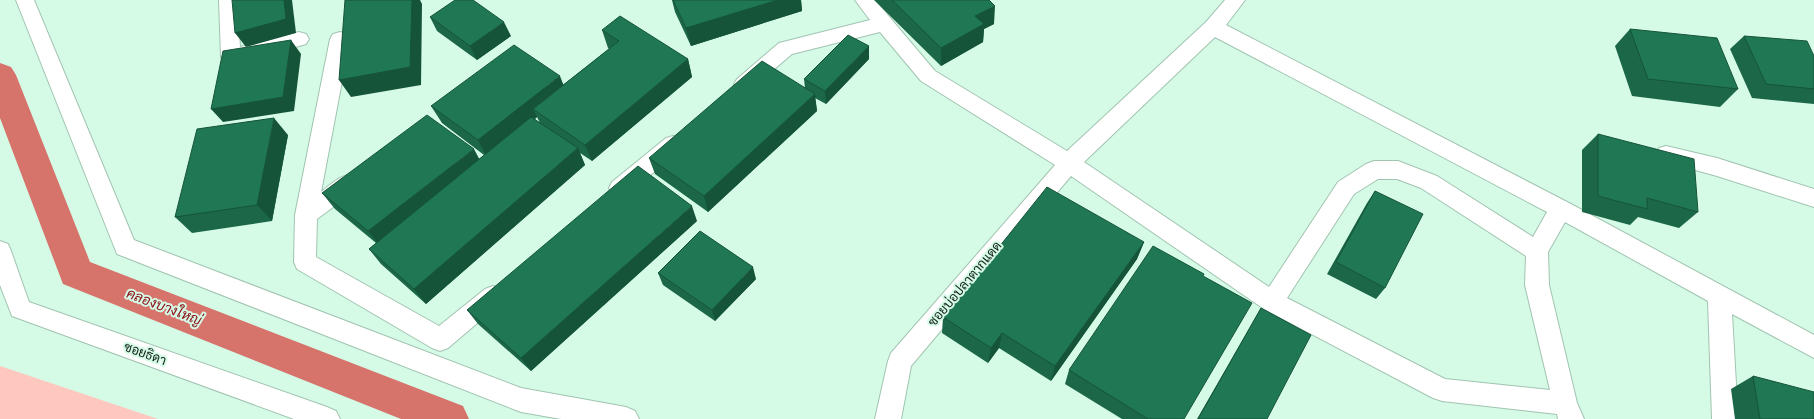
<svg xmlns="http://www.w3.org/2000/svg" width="1814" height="419" font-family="Spectral,Sarabun,serif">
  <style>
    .green { fill: #fec7c0 }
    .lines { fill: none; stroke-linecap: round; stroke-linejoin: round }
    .canal { fill: #d6736a; fill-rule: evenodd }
    .minor-casing { stroke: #a1c4b1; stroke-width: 2 }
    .minor { fill: #fff; fill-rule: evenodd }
    .wall { fill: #1b6747; fill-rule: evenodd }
    .shaded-wall { fill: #16543a }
    .building { fill: #1f7853; stroke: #16543a }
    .labels { text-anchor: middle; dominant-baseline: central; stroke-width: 4; stroke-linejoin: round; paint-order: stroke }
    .street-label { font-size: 13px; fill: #121f18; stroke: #d5fae6 }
    .water-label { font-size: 14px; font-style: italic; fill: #8c1016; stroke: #d5fae6 }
  </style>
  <rect width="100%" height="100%" fill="#d5fae6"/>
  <path class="green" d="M0 366 158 419H0Z"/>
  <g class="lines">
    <path class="canal" d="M0 63 11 67 16 75 90 262 463 406 469 419H401L63 284 0 118Z"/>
    <g class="minor-casing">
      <path id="minor" d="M16 0H34L134 240 521 388 626 407 635 411 639 419H561L521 412 117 254Z
        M219 0H237L240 47 299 32 306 34 309 39 306 44 299 46 231 64 224 62 221 57Z
        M855 0H875L935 71 1067 151 1206 22 1225 0H1245L1226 25 1569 203 1814 335V358L1732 314 1738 419H1712L1708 301 1565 222 1548 252 1549 285 1577 403 1584 419H1558L1557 414 1442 401 1433 398 1264 309 1071 176 911 366 901 419H875L888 361 891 353 1055 165 921 81 880 32 792 54 751 89 744 92 737 89 734 84 737 79 779 43 870 20ZM1215 37 1547 212 1533 237 1437 176 1398 161H1374L1366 164 1338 182 1269 287 1084 162ZM1378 179H1397L1421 188 1526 256 1525 285 1550 390 1445 379 1287 298 1354 194Z
        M340 32 347 34 350 39 321 192C333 183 344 171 359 176L362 182 359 188 317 219 316 257 439 326 485 289 493 286 501 289 505 296 501 303 448 348 440 351 432 348 297 269 294 262 295 215 330 39 333 34Z
        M673 136 680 138 684 144 680 150 628 194 620 197 612 194 609 188 612 182 666 138Z
        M1666 146 1717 158 1814 189V207L1717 176 1659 160 1655 154 1659 148Z
        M0 241 8 244 11 251 29 302 327 407 336 411 340 419H294L12 316 0 285Z"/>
    </g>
    <use href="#minor" class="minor"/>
  </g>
  <path class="wall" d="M672 0H801L802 11 691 46 675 12Z
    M874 0H989L994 24 984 29 983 42 941 66Z
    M430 17 511 36 477 60 437 31Z
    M1630 29 1738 89 1720 107 1632 96 1615 46Z
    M602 30 688 59 692 77 592 161 580 153 585 165 426 304 381 264 369 249 376 243 335 209 322 193 479 159 484 155 442 123 431 106 563 85 609 49 608 48ZM537 117 540 123 535 119Z
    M1744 36 1814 56V104L1752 98 1730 49Z
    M869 59 826 104 815 98 817 111 708 212 655 174 649 158 805 88 804 79Z
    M1598 134 1698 212 1679 228 1638 217 1630 225 1582 212V150Z
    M288 135 272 221 192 233 175 217Z
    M1375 191 1385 288 1376 299 1327 274 1367 203Z
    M697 221 531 371 478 324 467 310Z
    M1144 242 1137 259 1051 381 999 348 988 363 942 333 943 317Z
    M658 273 756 279 715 321 663 285Z
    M1203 276 1184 419H1122L1065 384 1069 370Z
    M1261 308 1267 419H1197L1253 322Z
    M1753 376 1814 419H1735L1731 389Z"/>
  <path class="shaded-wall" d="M284 0H292L296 33 246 47 235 33Z
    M412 0H420L422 4 421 85 351 97 339 80Z
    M778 0H801L802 11 691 46 686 28Z
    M995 6 994 24 984 29 983 42 941 66V48L975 16Z
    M504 22 511 36 477 60 470 46Z
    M291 40 301 54 294 111 223 122 211 109Z
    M869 46V59L826 104 825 91Z
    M688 59 692 77 592 161 585 145Z
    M560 76 567 94 533 109 537 117 487 157 478 140Z
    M815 94 817 111 708 212 704 196Z
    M274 118 288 135 272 221 257 205Z
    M578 148 585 165 426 304 414 289Z
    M474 149 483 166 381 247 368 231Z
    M692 206 697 221 531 371 521 358Z
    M1144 242 1137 259 1051 381 1055 366Z
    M753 267 756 279 715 321 712 310Z
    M1002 333 999 348 988 363 991 348Z"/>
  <path class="building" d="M232 0H284L286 19 235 33Z
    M345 0H412L410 67 339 80Z
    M455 0H473L504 22 470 46 430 17Z
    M673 0H778L686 28Z
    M892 0H989L995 6 975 16 984 24 941 48Z
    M620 16 688 59 585 145 533 109 619 41 602 30Z
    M1630 29 1717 38 1738 89 1648 79Z
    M848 35 869 46 825 91 804 79Z
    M1744 36 1807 41 1814 56V89L1766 84Z
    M291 40 283 97 211 109 223 51Z
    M514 45 560 76 478 140 431 106Z
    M762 61 815 94 704 196 649 158Z
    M427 115 474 149 368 231 322 193Z
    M531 117 578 148 414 289 369 249Z
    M274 118 257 205 175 217 197 129Z
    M1598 134 1694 159 1698 212 1647 198V209L1598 196Z
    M638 166 692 206 521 358 467 310Z
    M1047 187 1144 242 1055 366 1002 333 991 348 943 317Z
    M1375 191 1423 214 1385 288 1336 262Z
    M700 231 753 267 712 310 658 273Z
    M1153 246 1204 274 1203 276 1252 303 1184 419H1148L1069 370Z
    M1261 308 1311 335 1267 419H1198Z
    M1753 376 1814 392V419H1760Z"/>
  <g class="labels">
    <g class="street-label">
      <text transform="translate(965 284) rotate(-50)">ซอยบ่อปลาตากแดด</text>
      <text transform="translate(145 354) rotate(20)">ซอยธิดา</text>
    </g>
    <g class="water-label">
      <text transform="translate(164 307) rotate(21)">คลองบางใหญ่</text>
    </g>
  </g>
</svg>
